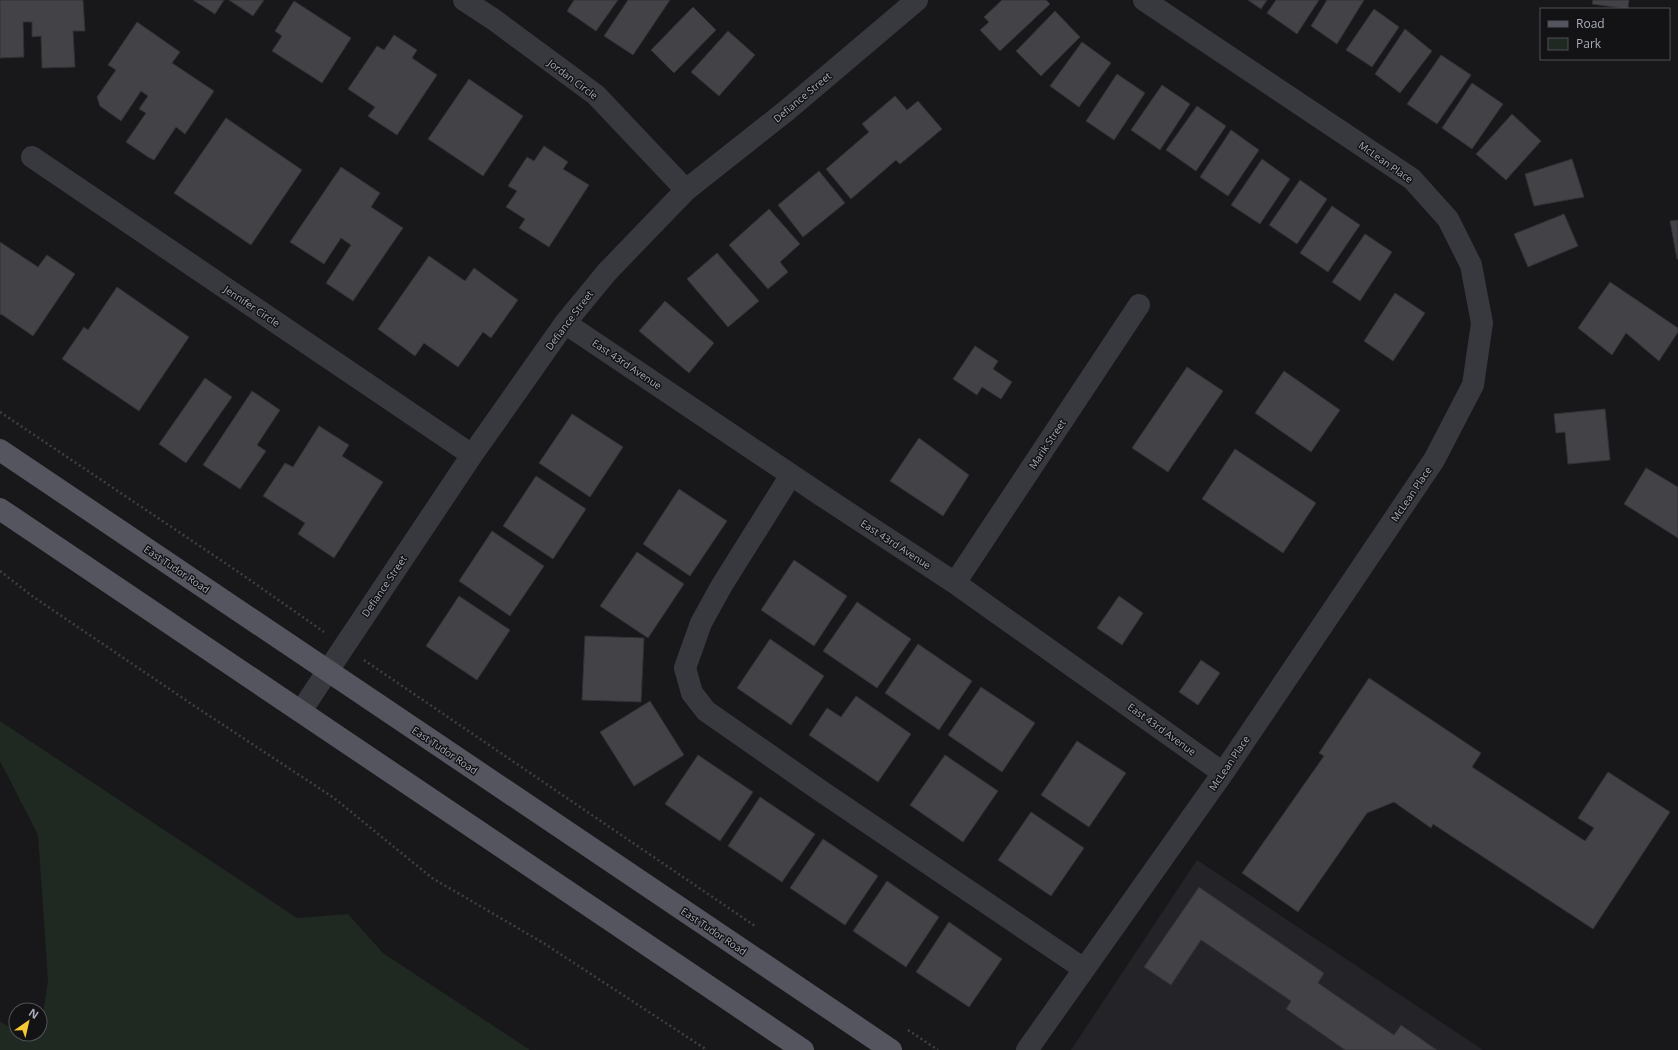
<svg xmlns="http://www.w3.org/2000/svg" width="1678" height="1050" font-family="'Open Sans',sans-serif">
  <style>
    .built { fill: #242327 }
    .green { fill: #1f2821 }
    .building { fill: #424247; stroke: #323136 }
    .lines { fill: none; stroke-linecap: round; stroke-linejoin: round }
    .path { stroke: #3e3f46; stroke-width: 2.5; stroke-dasharray: 2 3; stroke-linecap: butt }
    .minor { stroke: #38393f; stroke-width: 22 }
    .major { stroke: #54555e; stroke-width: 22 }
    .labels { text-anchor: middle; dominant-baseline: central; stroke-width: 3; stroke-linejoin: round; paint-order: stroke }
    .street-label { font-size: 10px; fill: #a9adba; stroke: #131215 }
  </style>
  <rect width="100%" height="100%" fill="#18171a"/>
  <path class="built" d="M1197 860 1483 1050H1071Z"/>
  <path class="green" d="M0 721 297 918 348 914 383 953 530 1050H0V1021L7 1026 16 1028V1034H40L48 980 38 835 0 761Z"/>
  <path class="building" d="M0 0H83L85 31H73L75 67 42 68 41 36 32 37V22H23L24 57 0 58Z
    M193 0H224L215 14Z
    M229 0H264L253 16Z
    M574 0H618L596 31 567 11Z
    M628 0H670L633 55 604 36Z
    M1002 0H1046L1050 4 1000 51 980 30 989 22 984 17Z
    M1248 0H1267L1261 9Z
    M1276 0H1319L1297 34 1267 13Z
    M1327 0H1364L1337 44 1311 26Z
    M1593 0H1629L1628 9 1592 4Z
    M294 1 351 38 322 83 272 51 282 36 275 31Z
    M693 7 716 30 674 73 651 50Z
    M1374 9 1399 27 1372 67 1346 50Z
    M1055 11 1080 37 1041 76 1016 51Z
    M137 22 180 52 172 63 214 91 185 134 176 127 154 160 148 157 126 142 146 113 139 109 148 96 141 91 121 121 100 106 97 97 116 70 108 65Z
    M1405 29 1432 51 1400 93 1375 74Z
    M728 31 755 55 719 96 691 72Z
    M394 35 417 50 412 58 437 75 397 135 368 116 375 107 348 89 377 46 384 50Z
    M1082 42 1111 63 1079 107 1050 86Z
    M1441 55 1471 75 1437 124 1407 104Z
    M1117 74 1145 93 1114 140 1086 121Z
    M469 79 523 116 483 176 428 139Z
    M1472 83 1503 104 1472 149 1442 128Z
    M1162 85 1190 104 1160 150 1131 130Z
    M895 96 907 110 918 101 942 129 900 164 896 160 851 199 826 169 869 132 862 124Z
    M1197 106 1226 126 1196 171 1166 150Z
    M1512 114 1541 141 1506 180 1476 154Z
    M226 118 302 170 251 245 174 193Z
    M1231 130 1259 150 1228 196 1200 177Z
    M544 146 568 162 563 169 589 185 549 247 519 228 525 219 506 207 517 191 508 186 527 157 534 161Z
    M1262 159 1290 179 1260 224 1231 205Z
    M1572 159 1584 197 1534 206 1525 174Z
    M341 167 380 193 371 207 403 228 353 301 326 283 351 245 341 238 324 264 290 242Z
    M819 171 845 203 803 237 778 205Z
    M1300 180 1327 199 1297 244 1269 225Z
    M1332 206 1360 225 1328 272 1300 253Z
    M769 209 800 244 780 262 788 272 768 289 729 245Z
    M1564 214 1578 246 1528 267 1514 234Z
    M1678 220V259H1677L1670 221Z
    M1365 234 1392 252 1360 301 1332 282Z
    M0 242 38 267 47 255 75 274 33 336 1 314 0 315Z
    M717 253 759 301 728 327 687 279Z
    M429 256 465 281 474 268 518 300 491 338 483 332 458 367 424 343 415 356 378 329Z
    M1610 282 1678 328V332L1659 361 1626 333 1612 355 1578 328Z
    M117 287 189 337 139 411 62 359 84 327 88 330Z
    M1395 293 1425 313 1393 361 1364 341Z
    M665 301 714 343 689 373 639 331Z
    M975 346 998 361 993 369 1012 382 1001 399 982 387 977 395 953 379Z
    M1187 367 1223 391 1168 472 1132 448Z
    M1284 371 1340 410 1311 452 1255 413Z
    M205 378 232 397 186 463 159 444Z
    M252 391 280 410 257 445 266 451 240 489 203 465Z
    M1605 409 1610 460 1568 464 1565 432 1556 433 1554 414Z
    M572 414 623 447 590 497 539 463Z
    M319 426 349 445 342 456 383 482 334 558 298 534 305 523 263 496 285 463 293 467Z
    M919 438 969 475 943 516 890 481Z
    M1235 449 1316 503 1283 553 1202 499Z
    M1646 468 1678 487V538L1624 504Z
    M536 476 586 509 553 559 503 526Z
    M679 489 727 521 690 576 643 544Z
    M492 531 544 566 510 616 459 581Z
    M637 552 684 584 648 638 600 606Z
    M794 560 847 596 814 646 761 610Z
    M459 596 510 630 477 680 426 646Z
    M1119 596 1143 613 1122 645 1097 628Z
    M857 602 911 639 877 688 823 651Z
    M585 636 644 638 641 702 582 700Z
    M770 639 824 676 791 725 737 688Z
    M918 644 972 681 939 730 885 693Z
    M1201 660 1220 673 1198 705 1179 692Z
    M1369 678 1481 753 1472 767 1585 841 1594 828 1578 818 1608 772 1670 812 1593 929 1433 824 1431 828 1394 802 1367 813 1298 912 1242 873 1324 756 1319 753Z
    M981 687 1035 723 1002 772 948 735Z
    M856 696 911 734 878 782 809 735 827 708 841 717Z
    M650 701 684 755 634 786 600 732Z
    M1077 741 1126 773 1089 827 1041 795Z
    M698 755 753 792 720 841 665 804Z
    M945 755 998 791 963 842 910 805Z
    M760 797 815 834 782 882 728 846Z
    M1031 812 1084 848 1051 896 998 860Z
    M823 839 878 876 845 925 790 888Z
    M887 881 939 917 906 967 853 931Z
    M1199 887 1324 973 1318 983 1394 1035 1401 1025 1437 1050H1345L1286 1009 1291 1001 1201 940 1171 985 1144 967Z
    M949 922 1002 959 969 1007 916 972Z"/>
  <g class="lines">
    <path class="path" d="M0 412 237 571 324 632
      M0 571 32 596 193 705 334 798 432 878 545 944 707 1050
      M364 660 755 926
      M908 1030 938 1050"/>
    <path class="minor" d="M464 0 493 19 596 95 686 190
      M32 157 472 455
      M565 323 821 495 955 583 1223 773
      M791 475 722 585 701 623 685 668 692 693 706 711 818 789 1084 969
      M955 583 1139 305
      M301 711 472 455 565 323 607 272 686 190 786 111 917 0
      M1027 1050 1223 773 1434 460 1473 385 1482 323 1471 265 1448 219 1412 179 1144 0"/>
    <path class="major" d="M0 450 891 1050
      M0 509 803 1050"/>
  </g>
  <g class="labels">
    <g class="street-label">
      <text transform="translate(573 79) rotate(37)">Jordan Circle</text>
      <text transform="translate(802 97) rotate(-40)">Defiance Street</text>
      <text transform="translate(1386 162) rotate(35)">McLean Place</text>
      <text transform="translate(252 306) rotate(34)">Jennifer Circle</text>
      <text transform="translate(569 320) rotate(-53)">Defiance Street</text>
      <text transform="translate(627 364) rotate(34)">East 43rd Avenue</text>
      <text transform="translate(1047 444) rotate(-56)">Marik Street</text>
      <text transform="translate(1411 494) rotate(-56)">McLean Place</text>
      <text transform="translate(896 544) rotate(33)">East 43rd Avenue</text>
      <text transform="translate(177 569) rotate(34)">East Tudor Road</text>
      <text transform="translate(384 586) rotate(-56)">Defiance Street</text>
      <text transform="translate(1162 729) rotate(36)">East 43rd Avenue</text>
      <text transform="translate(445 750) rotate(34)">East Tudor Road</text>
      <text transform="translate(1229 763) rotate(-56)">McLean Place</text>
      <text transform="translate(714 931) rotate(34)">East Tudor Road</text>
    </g>
  </g>
  <rect x="1540" y="8" width="130" height="52" fill="#131215" stroke="#4f5057"/>
  <rect x="1548" y="21" width="20" height="6" fill="#54555e" stroke="#4f5057"/>
  <text x="1576" y="28" font-size="12" fill="#a9adba">Road</text>
  <rect x="1548" y="38" width="20" height="12" fill="#1f2821" stroke="#4f5057"/>
  <text x="1576" y="48" font-size="12" fill="#a9adba">Park</text>
  <g transform="translate(28 1022) rotate(34)"><circle r="19" fill="#131215" stroke="#4f5057"/>
  <path d="M0-3L7 15L0 10L-7 15Z" fill="#f8ca31"/>
  <text y="-6" font-size="11" font-weight="bold" text-anchor="middle" fill="#a9adba">N</text>
  </g>
</svg>
